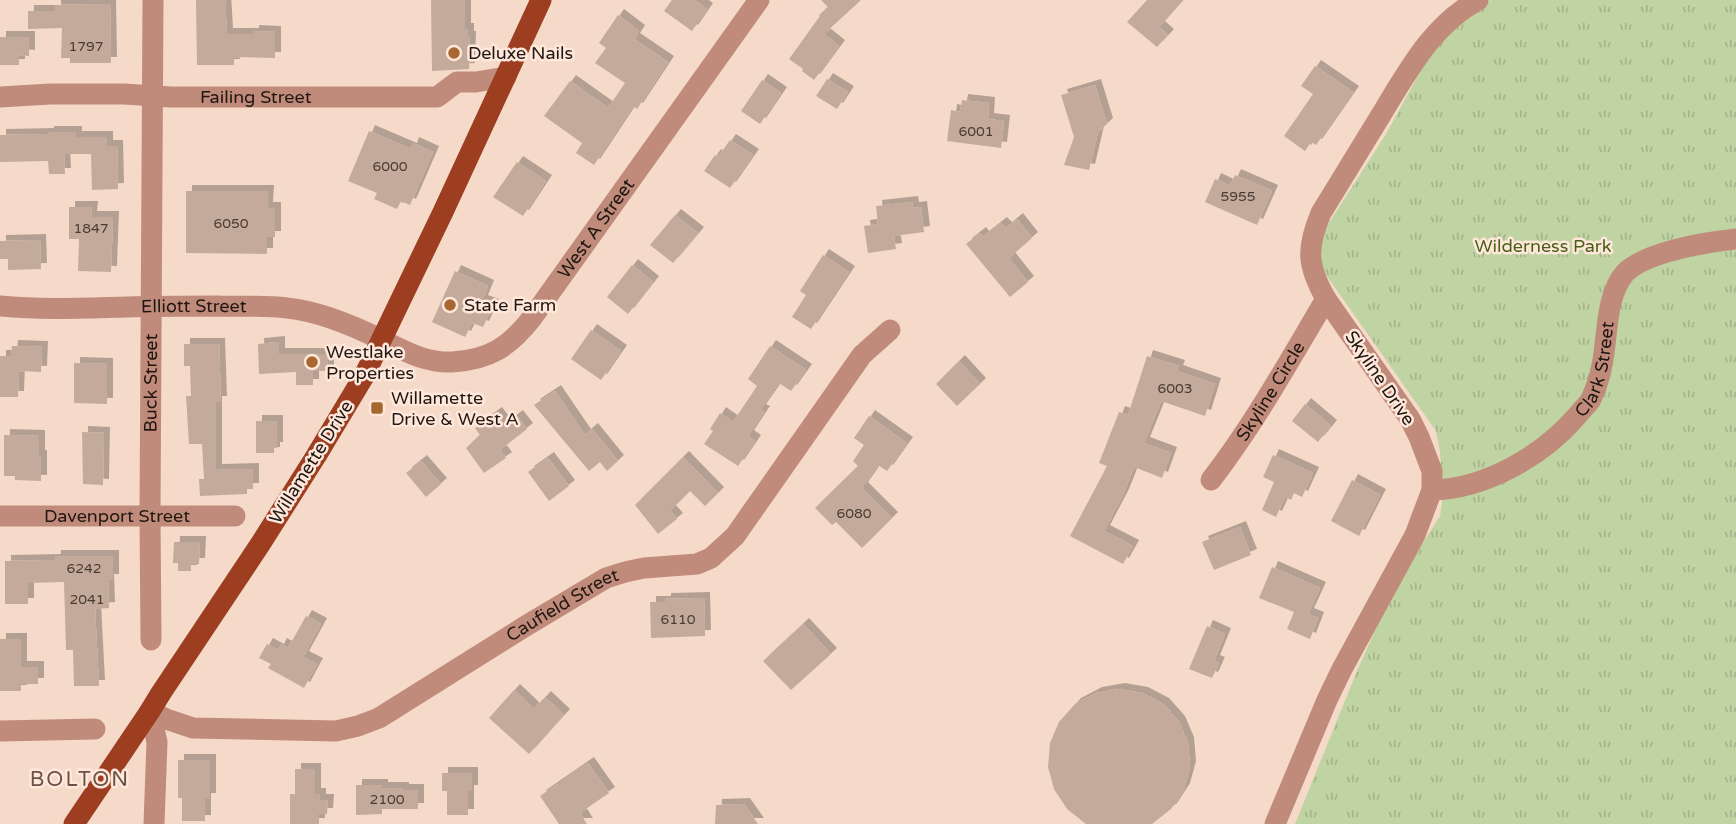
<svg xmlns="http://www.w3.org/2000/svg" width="1736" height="824" font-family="'Varela Round',sans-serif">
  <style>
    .park { fill: url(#park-tufts) }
    .building { fill: #c4aa9a; filter: url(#shadow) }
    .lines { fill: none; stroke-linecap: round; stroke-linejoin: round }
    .minor { stroke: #c18b7b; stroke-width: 21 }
    .major { stroke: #9d3e21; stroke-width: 21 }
    .poi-dot { fill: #a86731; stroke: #ffe8db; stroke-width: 2.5 }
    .labels { text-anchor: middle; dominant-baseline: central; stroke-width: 5; stroke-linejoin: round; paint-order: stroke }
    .number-label { font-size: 14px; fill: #493c33 }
    .poi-label { font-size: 18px; fill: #201711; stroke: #ffe8db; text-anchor: start }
    .street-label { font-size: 18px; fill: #201711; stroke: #ffe8db }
    .park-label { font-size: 18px; fill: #486017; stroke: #ffe8db }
    .quarter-label { font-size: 21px; letter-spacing: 2px; fill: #695244; stroke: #ffe8db }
  </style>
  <defs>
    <pattern id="park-tufts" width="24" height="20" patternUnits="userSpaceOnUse" patternTransform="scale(1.75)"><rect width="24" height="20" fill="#c0d4a3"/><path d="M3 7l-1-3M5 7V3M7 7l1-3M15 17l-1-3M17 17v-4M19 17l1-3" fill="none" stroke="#a5b58b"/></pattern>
    <filter id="shadow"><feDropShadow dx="6" dy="-6" stdDeviation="0" flood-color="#0004"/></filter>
  </defs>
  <rect width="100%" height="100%" fill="#f5dac9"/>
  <path class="park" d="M1491 0H1736V824H1295L1357 671 1393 590 1440 516 1443 496 1440 452 1436 431 1326 275 1321 265 1320 252 1325 229 1386 134 1432 50 1482 4Z"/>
  <path class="building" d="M196 0H225L227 34H253V31L275 32V58L234 57V65H197Z
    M431 0H465V29H468V37H470L469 69 432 71Z
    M672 0H694L707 9 692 31 664 11Z
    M821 0H861L824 34 839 46 814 80 802 71 803 69 789 59 820 16 819 15 828 7Z
    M1147 0H1183L1159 27 1168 35 1157 47 1127 22Z
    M110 4 111 63H70V58H61L62 28 28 29V11H55V5Z
    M618 15 639 31 634 39 668 62 637 109 633 106 594 165 576 153 582 143 544 116 570 81 608 108 625 83 595 63 606 48 599 43Z
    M0 37H29V56L19 55V65H0Z
    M1315 66 1353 92 1316 145 1311 142 1305 151 1284 136 1313 94 1301 86Z
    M827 79 848 92 837 109 816 96Z
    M762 80 781 93 760 124 741 111Z
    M1095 85 1107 124 1098 132 1089 170 1064 165 1074 137 1061 95Z
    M962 100 989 103 988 119 1004 121 1001 148 947 141 951 110 960 112Z
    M369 131 411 149 413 143 433 152 410 205 401 201 397 209 374 199 377 193 348 181Z
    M48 132H76V137H107V146H117L118 189 92 190 91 154H64L65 174H49L48 161 0 162V135L48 134Z
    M730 140 753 155 730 188 704 171 715 155 718 157Z
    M517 162 546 181 523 216 493 197Z
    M1235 175 1272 191 1257 225 1205 202 1215 179 1230 186Z
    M186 191H268L267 208H275V237H267V254L186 253Z
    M912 202 913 208 921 207 924 232 894 236 896 249 868 253 864 226 878 224 876 206Z
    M69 207H92L91 217H113L111 272 78 271 79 239H69Z
    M675 215 698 233 673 263 650 245Z
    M1017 219 1032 238 1009 258 1028 282 1010 297 966 244 980 233 983 237 1001 223 1006 228Z
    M40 240 41 269 8 270V259H0V241Z
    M823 255 849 272 811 329 792 317 806 295 800 291Z
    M632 265 653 282 628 314 607 297Z
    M455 271 488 286 482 301 493 305 483 327 472 323 465 337 432 322Z
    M591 330 621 351 601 380 571 359Z
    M279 342V354H328V371H313V385H296V372L259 374 258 344Z
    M184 344H219L221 402H216V470L253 469V489H247V494L200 496 199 479H204L202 444H189L186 396H191L190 366H184Z
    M12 346 42 347 41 372 19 371 18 397H0V356H11Z
    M770 346 806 370 791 391 779 383 760 410 764 412 748 436 755 441 738 466 704 444 713 431 710 429 720 413 733 422 757 386 748 379Z
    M1147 356 1179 366 1177 371 1215 384 1205 416 1161 401 1144 443 1171 453 1162 478 1134 467 1123 495 1104 531 1133 546 1123 564 1070 536 1107 466 1099 463 1119 412 1128 415Z
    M959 361 980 384 957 406 936 384Z
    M74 363 107 364V404L74 403Z
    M555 391 585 435 592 429 618 461 607 471 600 462 589 471 534 405Z
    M1305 404 1331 426 1318 442 1292 421Z
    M496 413 505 425 517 416 527 429 500 450 506 458 484 473 466 448 480 435 475 428Z
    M869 416 907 443 887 471 878 465 862 488 892 518 862 548 836 522 832 525 815 508 858 466 853 461 864 445 854 438Z
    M256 421H277V448H274V453H256Z
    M82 432 104 433 103 485 83 484Z
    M4 435 39 436V456H41V481L15 480V476H4Z
    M1273 455 1313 473 1302 497 1294 493 1291 500 1285 497 1276 517 1262 510 1274 482 1263 477Z
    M683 457 718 493 705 506 690 491 670 511 677 519 658 534 635 505Z
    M548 458 569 486 549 501 528 472Z
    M421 461 441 484 426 497 406 473Z
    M1352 480 1380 495 1359 536 1331 521Z
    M1240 527 1251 555 1214 570 1202 542Z
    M174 542H200L199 564H191V571H178V563H173Z
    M55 556H113V580H108L109 608 95 609 99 686H74L73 650H66L64 582 28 583V604H5V561L55 560Z
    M1272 567 1320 588 1308 614 1318 618 1310 639 1287 629 1294 612 1259 598Z
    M704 598 705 636 651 638 650 602H665V599Z
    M306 616 321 624 303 657 317 664 304 688 268 668 271 664 259 658 267 644 278 650 281 644 288 648Z
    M803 624 831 654 791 690 763 661Z
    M1207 626 1225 634 1214 661 1219 663 1212 678 1189 669Z
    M0 639H21V667H38V684H21V691H0Z
    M1119 689 1142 693 1163 704 1179 722 1188 743 1190 767 1184 789 1171 809 1152 824H1086L1067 809 1054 789 1048 767 1050 743 1059 722 1075 704 1096 693Z
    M514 690 534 709 545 697 564 715 529 754 489 718Z
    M178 760H210V799H205V821H182V798H178Z
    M588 763 609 793 580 813 587 824H559L540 796Z
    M295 769H315V794H320V800H328L327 814H319V824H290V794H295Z
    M442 773H472V791H468V815H447V791H442Z
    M356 785H382V788H403V790H418V809H382V814L356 815Z
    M744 804 758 824H715L716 805Z"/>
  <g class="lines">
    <g class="minor">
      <path id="s1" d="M0 97 50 94H124L171 97H437L457 82H476L506 77"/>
      <path id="s2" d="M0 306C43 310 85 308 127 307 157 306 187 306 218 306 240 307 264 305 287 308 317 311 354 326 382 340 405 351 425 363 452 362 489 360 509 347 532 318L759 0"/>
      <path id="s3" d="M1211 480C1255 423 1289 361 1326 299"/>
      <path id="s4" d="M1432 490C1485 489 1542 456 1576 417 1580 412 1586 406 1590 401 1595 391 1600 376 1602 365 1608 337 1605 296 1625 273 1645 252 1707 242 1736 239"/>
      <path id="s5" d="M0 516H235"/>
      <path id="s6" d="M151 640 150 516 153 0"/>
      <path id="s7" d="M150 711 166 719 193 728 336 731 358 726 379 718 524 627 606 578 625 572 644 568 697 564 711 558 735 536 862 355 890 330"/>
      <path d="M150 711 157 742 154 824"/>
      <path d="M0 731 95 729"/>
      <path d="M1275 824 1327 700 1342 669 1415 535 1432 490V471L1419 437 1410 419 1326 299C1307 265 1306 249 1321 213 1341 180 1361 148 1381 115 1408 71 1432 25 1478 0"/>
    </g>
    <path class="major" d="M74 824 150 711 161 693 261 543 316 456 364 376 443 212 541 0"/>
  </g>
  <g class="poi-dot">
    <circle cx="454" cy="53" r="7"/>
    <circle cx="450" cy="305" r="7"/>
    <circle cx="312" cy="362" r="7"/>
    <rect x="370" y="401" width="14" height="14" rx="3.5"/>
  </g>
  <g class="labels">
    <g class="number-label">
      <text x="86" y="46">1797</text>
      <text x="976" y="131">6001</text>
      <text x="390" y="166">6000</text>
      <text x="1238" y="196">5955</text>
      <text x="231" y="223">6050</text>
      <text x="91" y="228">1847</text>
      <text x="1175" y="388">6003</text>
      <text x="854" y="513">6080</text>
      <text x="84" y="568">6242</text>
      <text x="87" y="599">2041</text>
      <text x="678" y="619">6110</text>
      <text x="387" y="799">2100</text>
    </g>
    <g class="poi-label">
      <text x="468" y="53">Deluxe Nails</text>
      <text x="464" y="305">State Farm</text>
      <text x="326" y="352">Westlake<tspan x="326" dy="21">Properties</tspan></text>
      <text x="391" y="398">Willamette<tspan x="391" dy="21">Drive &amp; West A</tspan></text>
    </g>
    <g class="street-label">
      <text stroke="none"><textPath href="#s1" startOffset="256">Failing Street</textPath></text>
      <text stroke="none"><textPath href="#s2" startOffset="667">West A Street</textPath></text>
      <text stroke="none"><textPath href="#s2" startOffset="194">Elliott Street</textPath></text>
      <text stroke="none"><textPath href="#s4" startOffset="219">Clark Street</textPath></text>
      <text transform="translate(1380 378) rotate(56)">Skyline Drive</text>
      <text stroke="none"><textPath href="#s6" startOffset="257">Buck Street</textPath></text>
      <text stroke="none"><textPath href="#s3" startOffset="107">Skyline Circle</textPath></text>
      <text transform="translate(311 462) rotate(-58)">Willamette Drive</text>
      <text stroke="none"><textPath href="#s5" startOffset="117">Davenport Street</textPath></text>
      <text stroke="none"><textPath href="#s7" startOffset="450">Caufield Street</textPath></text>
    </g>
    <g class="park-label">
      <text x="1543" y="246">Wilderness Park</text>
    </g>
    <g class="quarter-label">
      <text x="80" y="779">BOLTON</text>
    </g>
  </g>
</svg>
